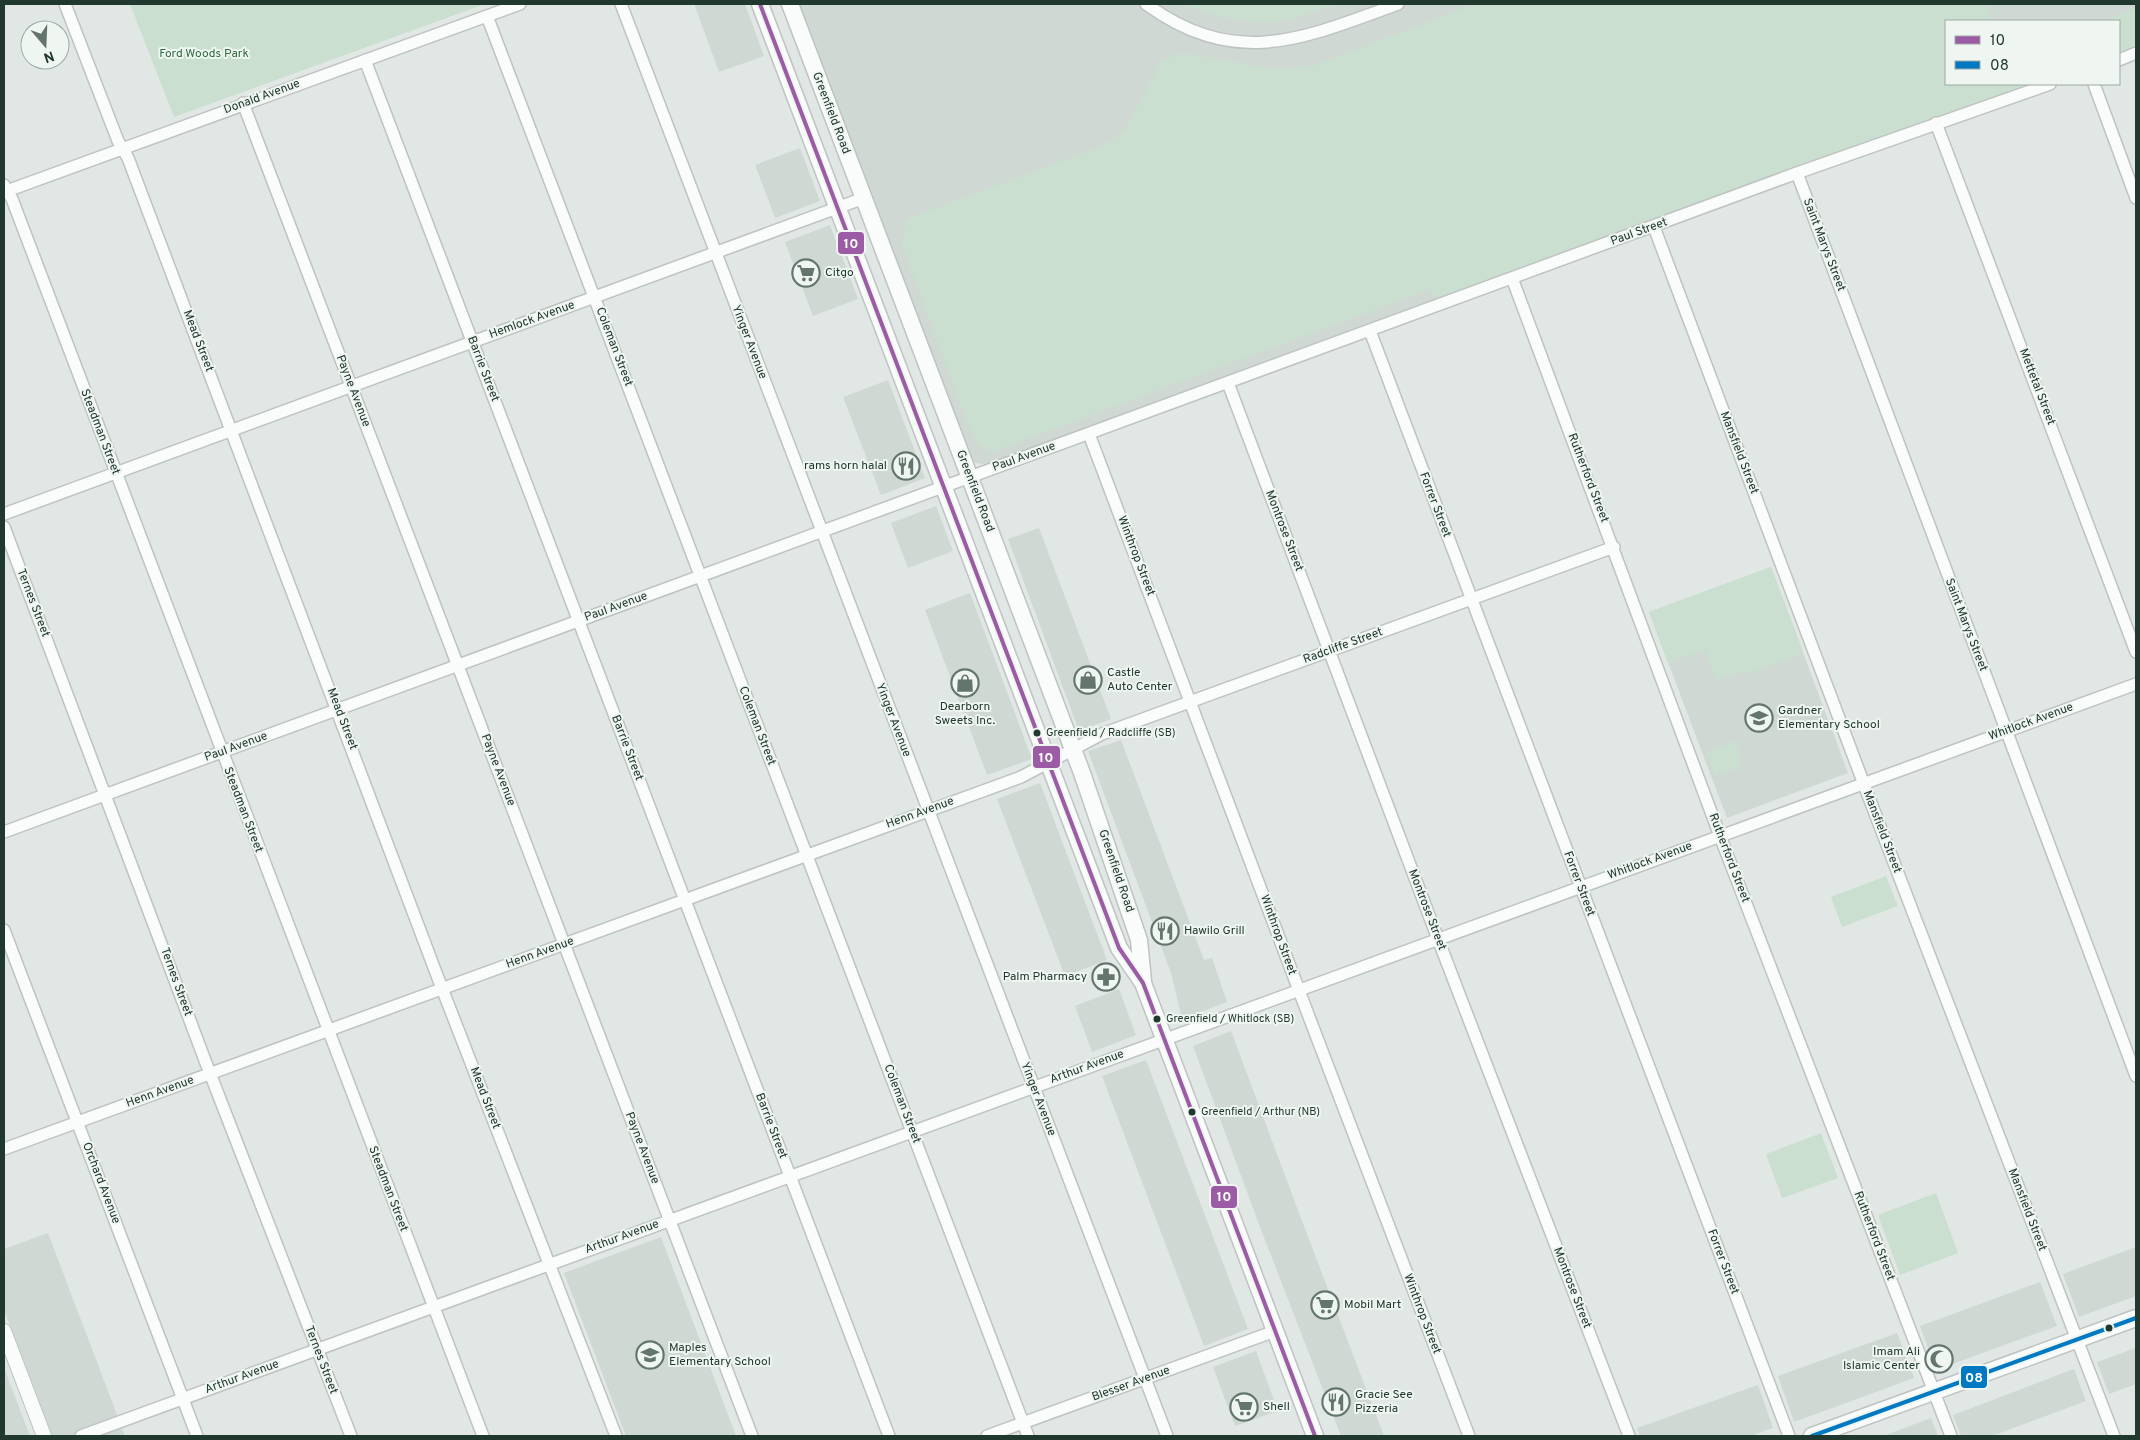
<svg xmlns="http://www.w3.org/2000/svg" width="2140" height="1440" font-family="Overpass,sans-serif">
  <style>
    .built { fill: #cfd8d3 }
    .green { fill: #cadfcf }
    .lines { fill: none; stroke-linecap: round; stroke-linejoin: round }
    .minor-casing { stroke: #bec3c1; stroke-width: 14 }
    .tertiary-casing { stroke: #bec3c1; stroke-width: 16 }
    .secondary-casing { stroke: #bec4c1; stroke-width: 19 }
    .minor { stroke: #fafbfb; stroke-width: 11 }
    .tertiary { stroke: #fafbfb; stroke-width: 14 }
    .secondary { stroke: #fafbfb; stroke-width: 16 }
    .bus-1-casing { stroke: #eff6f1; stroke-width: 8 }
    .bus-2-casing { stroke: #eff6f1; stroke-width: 8 }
    .bus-1 { stroke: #9b5ba5; stroke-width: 4 }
    .bus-2 { stroke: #0079c2; stroke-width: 4 }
    .bus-dot { fill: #21382f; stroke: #eff6f1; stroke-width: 2 }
    .labels { text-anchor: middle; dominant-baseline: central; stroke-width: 4; stroke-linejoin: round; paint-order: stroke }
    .bus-label { font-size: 11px; fill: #21382f; stroke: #eff6f1; text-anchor: start }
    .park-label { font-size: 12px; fill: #2e6c3e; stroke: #eff6f1 }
    .street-label { font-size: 12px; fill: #21382f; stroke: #eff6f1 }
    .poi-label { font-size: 12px; fill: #21382f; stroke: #eff6f1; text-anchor: start }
    .line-badge { stroke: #eff6f1; stroke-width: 2 }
    .badge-label { font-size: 14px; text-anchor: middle; font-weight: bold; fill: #fff }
  </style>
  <rect width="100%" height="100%" fill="#e1e7e4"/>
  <path class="built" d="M694 4H745L764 56 719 72Z
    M797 4H2136V42L2119 21H1946V84L1581 248 1001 461 982 464 976 463 970 458Z
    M800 148 820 201 775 218 755 165Z
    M830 225 858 299 813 316 785 242Z
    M888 380 925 478 881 495 843 397Z
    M936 506 953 551 908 568 891 523Z
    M1039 528 1111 719 1079 731 1008 539Z
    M1771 567 1848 773 1727 818 1649 612Z
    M970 593 1032 759 987 775 925 610Z
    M1121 740 1204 960 1212 958 1227 1002 1182 1019 1171 973 1088 751Z
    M1040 783 1107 960 1065 976 997 799Z
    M1119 989 1136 1035 1092 1052 1075 1006Z
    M1231 1031 1299 1213 1384 1436H1341L1260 1227 1193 1046Z
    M1146 1060 1248 1329 1204 1346 1102 1076Z
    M48 1233 125 1436H52L4 1310V1249Z
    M661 1237 736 1436H626L564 1273Z
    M2136 1247V1296L2079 1317 2063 1274Z
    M2040 1282 2057 1326 1936 1370 1920 1326Z
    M1897 1333 1914 1378 1794 1422 1778 1376Z
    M2136 1348V1384L2109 1394 2097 1362Z
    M1256 1351 1278 1411 1235 1426 1213 1367Z
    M4 1368 30 1436H4Z
    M2074 1369 2086 1401 1992 1436H1961L1953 1415Z
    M1758 1385 1773 1428 1750 1436H1640L1637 1428Z
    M1931 1418 1938 1436H1883Z"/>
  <path class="green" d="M130 4H485L174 117Z
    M1186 4H1333C1320 9 1306 15 1293 19 1265 27 1211 18 1186 4Z
    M1475 4H1986L1993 21H1946V84H2032L1436 301 1431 289 992 452 978 444 968 425 902 245 906 222 912 217 1102 146 1124 132 1162 61 1183 53 1272 69 1313 66Z
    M2136 8V45L2119 52V21H2102Z
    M1771 567 1803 651 1800 652 1801 655 1744 675 1742 671 1717 680 1705 650 1668 663 1649 612Z
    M1735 741 1742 759 1739 767 1715 776 1706 752Z
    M1886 876 1898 906 1842 927 1831 897Z
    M1821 1133 1838 1178 1782 1198 1766 1154Z
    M1936 1193 1958 1253 1900 1275 1878 1215Z"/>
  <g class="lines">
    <g class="minor-casing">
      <path id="minor" d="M65 4 118 141 128 158 438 978 616 1436
        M621 4 1167 1436
        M1146 4C1237 70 1304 38 1398 4
        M487 16 1028 1436
        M365 60 889 1436
        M2119 60 2136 53
        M2094 84 2136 198
        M243 103 752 1436
        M1936 123 2136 652
        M1797 173 2136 1076
        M4 185 12 199 483 1436
        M4 192 520 4
        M1654 227 1868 795 2114 1436
        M1512 278 1720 836 1951 1436
        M1370 331 1789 1436
        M1228 383 1438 939 1629 1436
        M1089 434 1303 1001 1469 1436
        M4 514 864 198
        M4 527 206 1063 351 1436
        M4 832 1797 173 2050 84
        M4 930 197 1436
        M4 1149 1021 777 1102 734 1614 547
        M81 1436 2136 684
        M987 1436 1275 1331"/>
    </g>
    <g class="tertiary-casing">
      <path id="tertiary" d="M4 1331 44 1436"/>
    </g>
    <g class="secondary-casing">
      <path id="secondary" d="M760 4 1119 948 1143 983 1315 1436
        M790 4 1082 773 1139 940 1143 981
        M1812 1436 2136 1318"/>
    </g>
    <use href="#minor" class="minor"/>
    <use href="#tertiary" class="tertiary"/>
    <use href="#secondary" class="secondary"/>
    <g class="bus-1-casing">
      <path id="bus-1" d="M760 4 1119 948 1143 983 1315 1436"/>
    </g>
    <g class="bus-2-casing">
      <path id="bus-2" d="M1812 1436 2136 1318"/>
    </g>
    <use href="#bus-1" class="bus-1"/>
    <use href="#bus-2" class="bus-2"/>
  </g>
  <defs>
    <g id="supermarket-ring" transform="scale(1.4375)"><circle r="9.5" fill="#eff6f1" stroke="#64756e" stroke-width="1.5"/><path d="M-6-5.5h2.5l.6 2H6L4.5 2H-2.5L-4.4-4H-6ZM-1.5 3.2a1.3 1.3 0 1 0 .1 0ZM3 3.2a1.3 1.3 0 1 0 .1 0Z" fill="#64756e"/></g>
    <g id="restaurant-ring" transform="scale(1.4375)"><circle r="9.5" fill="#eff6f1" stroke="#64756e" stroke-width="1.5"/><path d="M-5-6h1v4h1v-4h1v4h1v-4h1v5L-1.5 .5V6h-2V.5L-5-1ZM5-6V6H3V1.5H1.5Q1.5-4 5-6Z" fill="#64756e"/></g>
    <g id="shop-ring" transform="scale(1.4375)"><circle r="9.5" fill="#eff6f1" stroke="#64756e" stroke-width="1.5"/><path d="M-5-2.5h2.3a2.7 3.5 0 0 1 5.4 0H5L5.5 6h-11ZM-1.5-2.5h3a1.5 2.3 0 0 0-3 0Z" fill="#64756e"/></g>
    <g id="school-ring" transform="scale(1.4375)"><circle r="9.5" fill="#eff6f1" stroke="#64756e" stroke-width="1.5"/><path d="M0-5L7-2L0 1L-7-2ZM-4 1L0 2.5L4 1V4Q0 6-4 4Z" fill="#64756e"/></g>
    <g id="pharmacy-ring" transform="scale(1.4375)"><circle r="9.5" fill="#eff6f1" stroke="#64756e" stroke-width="1.5"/><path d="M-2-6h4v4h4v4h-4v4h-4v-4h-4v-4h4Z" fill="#64756e"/></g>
    <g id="mosque-ring" transform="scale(1.4375)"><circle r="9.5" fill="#eff6f1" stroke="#64756e" stroke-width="1.5"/><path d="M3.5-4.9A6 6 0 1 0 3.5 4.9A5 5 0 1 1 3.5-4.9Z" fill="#64756e"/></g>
  </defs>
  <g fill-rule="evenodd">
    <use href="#supermarket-ring" x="806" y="273"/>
    <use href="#restaurant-ring" x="906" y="466"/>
    <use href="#shop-ring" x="1088" y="680"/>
    <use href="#shop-ring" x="965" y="683"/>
    <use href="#school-ring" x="1759" y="718"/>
    <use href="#restaurant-ring" x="1165" y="931"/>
    <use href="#pharmacy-ring" x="1106" y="977"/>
    <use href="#supermarket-ring" x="1325" y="1305"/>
    <use href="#school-ring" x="650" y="1355"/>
    <use href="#mosque-ring" x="1939" y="1359"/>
    <use href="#restaurant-ring" x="1336" y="1402"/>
    <use href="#supermarket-ring" x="1244" y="1407"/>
  </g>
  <g class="bus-dot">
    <circle cx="1037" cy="733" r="4.5"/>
    <circle cx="1157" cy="1019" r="4.5"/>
    <circle cx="1192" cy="1112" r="4.5"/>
    <circle cx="2109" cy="1328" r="4.5"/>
  </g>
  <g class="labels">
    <g class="bus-label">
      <text x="1046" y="733">Greenfield / Radcliffe (SB)</text>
      <text x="1166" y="1019">Greenfield / Whitlock (SB)</text>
      <text x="1201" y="1112">Greenfield / Arthur (NB)</text>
    </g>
    <g class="park-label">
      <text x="204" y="54">Ford Woods Park</text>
    </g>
    <g class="street-label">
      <text transform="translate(262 97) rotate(-20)">Donald Avenue</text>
      <text transform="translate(831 113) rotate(69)">Greenfield Road</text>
      <text transform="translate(1639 232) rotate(-20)">Paul Street</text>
      <text transform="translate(1824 245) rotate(69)">Saint Marys Street</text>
      <text transform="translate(532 320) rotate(-20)">Hemlock Avenue</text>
      <text transform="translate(198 341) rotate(69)">Mead Street</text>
      <text transform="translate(749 342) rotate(69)">Yinger Avenue</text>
      <text transform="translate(614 347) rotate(69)">Coleman Street</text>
      <text transform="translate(483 369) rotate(69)">Barrie Street</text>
      <text transform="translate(2037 387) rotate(69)">Mettetal Street</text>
      <text transform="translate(353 391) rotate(69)">Payne Avenue</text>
      <text transform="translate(100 432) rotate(69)">Steadman Street</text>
      <text transform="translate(1739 453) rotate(69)">Mansfield Street</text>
      <text transform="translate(1024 457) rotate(-20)">Paul Avenue</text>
      <text transform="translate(1588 478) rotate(69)">Rutherford Street</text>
      <text transform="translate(975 491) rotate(69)">Greenfield Road</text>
      <text transform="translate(1435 505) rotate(69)">Forrer Street</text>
      <text transform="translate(1284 531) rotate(69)">Montrose Street</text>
      <text transform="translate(1136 556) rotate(69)">Winthrop Street</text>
      <text transform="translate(33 603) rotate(69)">Ternes Street</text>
      <text transform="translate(616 607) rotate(-20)">Paul Avenue</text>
      <text transform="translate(1966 625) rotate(69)">Saint Marys Street</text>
      <text transform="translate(1343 646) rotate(-20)">Radcliffe Street</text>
      <text transform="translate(342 719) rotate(69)">Mead Street</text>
      <text transform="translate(893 720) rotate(69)">Yinger Avenue</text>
      <text transform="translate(2031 722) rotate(-20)">Whitlock Avenue</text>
      <text transform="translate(757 726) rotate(69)">Coleman Street</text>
      <text transform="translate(236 747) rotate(-20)">Paul Avenue</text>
      <text transform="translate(627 748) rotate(69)">Barrie Street</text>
      <text transform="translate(498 770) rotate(69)">Payne Avenue</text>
      <text transform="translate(243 810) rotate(69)">Steadman Street</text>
      <text transform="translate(920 813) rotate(-20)">Henn Avenue</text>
      <text transform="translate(1882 832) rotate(69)">Mansfield Street</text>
      <text transform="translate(1729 858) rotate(69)">Rutherford Street</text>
      <text transform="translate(1650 861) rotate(-20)">Whitlock Avenue</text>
      <text transform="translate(1116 871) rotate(71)">Greenfield Road</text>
      <text transform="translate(1579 884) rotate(69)">Forrer Street</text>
      <text transform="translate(1427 910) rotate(69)">Montrose Street</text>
      <text transform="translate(1278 935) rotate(70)">Winthrop Street</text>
      <text transform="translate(540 953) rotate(-20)">Henn Avenue</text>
      <text transform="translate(176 982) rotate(70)">Ternes Street</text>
      <text transform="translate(1087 1067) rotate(-20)">Arthur Avenue</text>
      <text transform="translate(160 1092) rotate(-20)">Henn Avenue</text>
      <text transform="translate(485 1098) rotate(69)">Mead Street</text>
      <text transform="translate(1038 1099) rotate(69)">Yinger Avenue</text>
      <text transform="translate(902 1104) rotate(69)">Coleman Street</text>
      <text transform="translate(771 1126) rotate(69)">Barrie Street</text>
      <text transform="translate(642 1148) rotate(69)">Payne Avenue</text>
      <text transform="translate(101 1183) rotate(69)">Orchard Avenue</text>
      <text transform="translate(388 1189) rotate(69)">Steadman Street</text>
      <text transform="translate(2027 1210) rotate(69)">Mansfield Street</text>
      <text transform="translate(1874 1236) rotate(69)">Rutherford Street</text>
      <text transform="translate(622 1237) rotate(-20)">Arthur Avenue</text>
      <text transform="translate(1723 1262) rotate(69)">Forrer Street</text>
      <text transform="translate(1572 1288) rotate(69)">Montrose Street</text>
      <text transform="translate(1422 1314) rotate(69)">Winthrop Street</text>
      <text transform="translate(321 1360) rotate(69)">Ternes Street</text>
      <text transform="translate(242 1377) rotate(-20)">Arthur Avenue</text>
      <text transform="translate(1131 1384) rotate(-20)">Blesser Avenue</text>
    </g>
    <g class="poi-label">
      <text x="825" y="273">Citgo</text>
      <text x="887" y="466" text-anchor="end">rams horn halal</text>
      <text x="1107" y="673">Castle<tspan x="1107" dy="14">Auto Center</tspan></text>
      <text x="965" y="707" text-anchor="middle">Dearborn<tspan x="965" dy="14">Sweets Inc.</tspan></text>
      <text x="1778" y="711">Gardner<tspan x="1778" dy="14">Elementary School</tspan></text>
      <text x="1184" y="931">Hawilo Grill</text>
      <text x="1087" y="977" text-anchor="end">Palm Pharmacy</text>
      <text x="1344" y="1305">Mobil Mart</text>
      <text x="669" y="1348">Maples<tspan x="669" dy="14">Elementary School</tspan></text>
      <text x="1920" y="1352" text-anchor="end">Imam Ali<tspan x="1920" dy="14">Islamic Center</tspan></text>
      <text x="1355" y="1395">Gracie See<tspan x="1355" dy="14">Pizzeria</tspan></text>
      <text x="1263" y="1407">Shell</text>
    </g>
  </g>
  <g class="line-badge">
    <rect x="837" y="231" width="28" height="24" rx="5" fill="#9b5ba5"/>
    <rect x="1032" y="745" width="29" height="24" rx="5" fill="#9b5ba5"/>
    <rect x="1210" y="1185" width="28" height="24" rx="5" fill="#9b5ba5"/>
    <rect x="1960" y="1365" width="28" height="24" rx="5" fill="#0079c2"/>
  </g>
  <g class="badge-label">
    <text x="851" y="248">10</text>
    <text x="1046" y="762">10</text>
    <text x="1224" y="1201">10</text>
    <text x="1974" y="1382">08</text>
  </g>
  <rect width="2140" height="1440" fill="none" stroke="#21382f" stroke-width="10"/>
  <rect x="1945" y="20" width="175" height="65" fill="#eff6f1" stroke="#9daaa3"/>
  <rect x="1955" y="36" width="25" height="8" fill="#9b5ba5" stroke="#9daaa3"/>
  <text x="1990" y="45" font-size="15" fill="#21382f">10</text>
  <rect x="1955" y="61" width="25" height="8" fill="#0079c2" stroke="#9daaa3"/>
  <text x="1990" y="70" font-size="15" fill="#21382f">08</text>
  <g transform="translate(45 45) rotate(161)"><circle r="24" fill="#eff6f1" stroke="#9daaa3"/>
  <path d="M0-4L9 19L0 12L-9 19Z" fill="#64756e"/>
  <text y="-8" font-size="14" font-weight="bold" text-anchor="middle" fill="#21382f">N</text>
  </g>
</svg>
